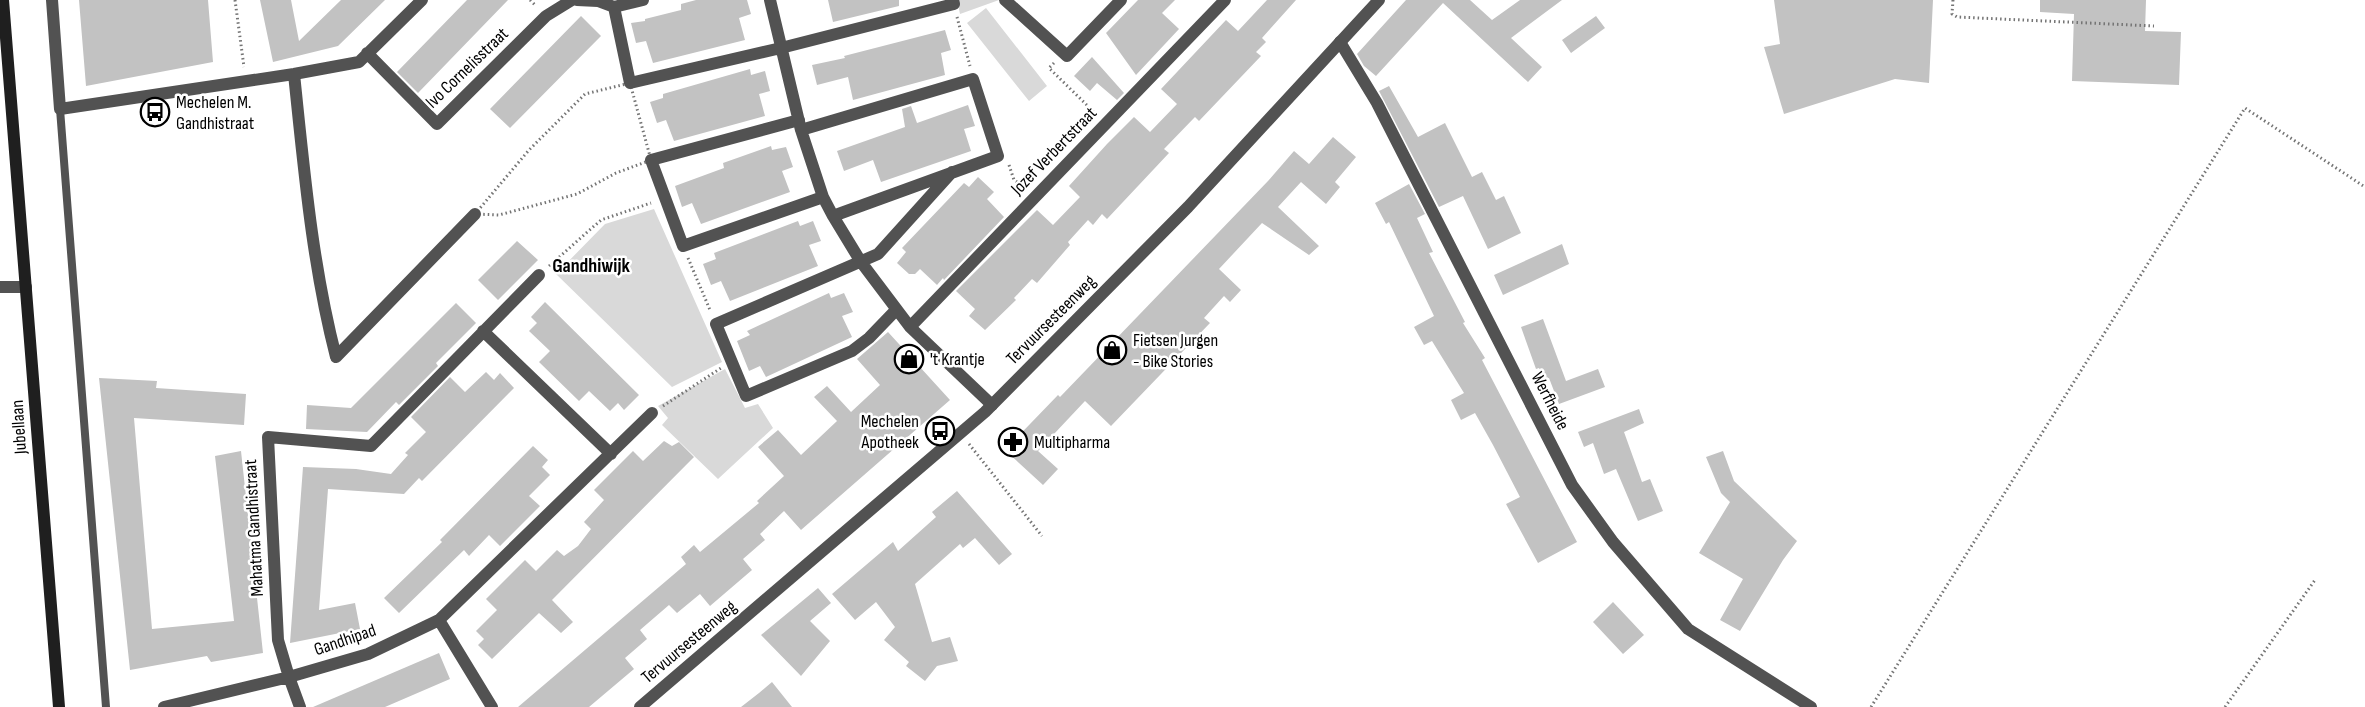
<svg xmlns="http://www.w3.org/2000/svg" width="2365" height="707" font-family="'Sofia Sans Condensed',sans-serif">
  <style>
    .green { fill: #d9d9d9 }
    .building { fill: #c2c2c2 }
    .lines { fill: none; stroke-linecap: round; stroke-linejoin: round }
    .path { stroke: #747474; stroke-width: 3; stroke-dasharray: 1.5 3; stroke-linecap: butt }
    .service { stroke: #525252; stroke-width: 8 }
    .minor { stroke: #525252; stroke-width: 12 }
    .tertiary { stroke: #525252; stroke-width: 12 }
    .secondary { stroke: #1f1f1f; stroke-width: 12 }
    .labels { text-anchor: middle; dominant-baseline: central; stroke-width: 5; stroke-linejoin: round; paint-order: stroke }
    .street-label { font-size: 18px; fill: #000; stroke: #fff }
    .poi-label { font-size: 18px; fill: #000; stroke: #fff; text-anchor: start }
    .neighbourhood-label { font-size: 20px; font-weight: bold; fill: #000; stroke: #fff }
  </style>
  <rect width="100%" height="100%" fill="#fff"/>
  <path class="green" d="M957 0H999L960 14Z
    M986 8 1047 86 1029 101 967 23Z
    M654 209 722 362 672 387 556 274 605 224Z
    M725 369 745 408 758 404 773 428 718 479 662 425 668 418 658 406Z"/>
  <path class="building" d="M79 0H208L213 62 86 86Z
    M260 0H291L299 41 341 0H385L338 46 273 62Z
    M467 0H508L418 93 397 72Z
    M696 0H747L751 14 739 18 745 40 653 63 646 41 636 43 631 23 645 21V19L681 10V4Z
    M828 0H899V6L833 22Z
    M1138 0H1175L1162 13 1179 29 1136 75 1106 33Z
    M1267 0H1296L1262 38 1266 42 1256 52 1261 56 1199 121 1195 117 1164 149 1169 153 1107 219 1102 214 1093 225 1088 220 1068 242 1070 245 1037 283 1032 279 1014 298 1016 300 985 330 969 316 975 309 956 291 1037 210 1053 225 1080 197 1069 186 1107 144 1134 117 1150 132 1177 104 1161 89 1226 20 1238 31Z
    M1406 0H1470L1492 20 1520 0H1562L1511 38 1542 67 1528 82 1443 3 1376 76 1364 66 1357 54Z
    M1774 0H1933L1929 83 1895 79 1784 114 1764 47 1780 44Z
    M2040 0H2146L2145 31 2181 32 2179 85 2072 81 2074 14 2040 12Z
    M581 16 601 36 510 128 490 109Z
    M1596 16 1605 28 1571 53 1562 40Z
    M945 30 951 50 941 53 945 75 853 100 848 77 817 85 812 65 845 58 844 56Z
    M1092 57 1124 93 1117 100 1097 83 1090 91 1074 76Z
    M750 69 751 75 765 71 770 91 759 94 765 116 674 141 666 120 657 123 650 102 663 98V94Z
    M1389 86 1418 137 1445 123 1472 177 1482 172 1496 200 1504 196 1521 233 1488 249 1463 196 1439 207 1379 91Z
    M968 105 975 126 964 129 971 151 881 182 873 160 844 171 837 151 905 127 902 109 911 106 917 123Z
    M1333 137 1356 157 1335 182 1340 187 1326 204 1301 182 1278 207 1319 246 1309 255 1262 223 1219 269 1241 290 1230 302 1224 296 1204 318 1210 323 1111 426 1085 401 1038 451 1058 469 1043 485 1005 450 1058 395 1060 397 1268 181 1294 151 1309 164Z
    M771 146 772 150 786 147 793 167 782 171 790 192 701 224 692 203 682 207 675 186 724 168 723 163Z
    M978 177 994 192 987 199 1004 217 944 280 943 278 937 285 920 269 915 274H909L897 263 906 252 902 248 964 183 969 187Z
    M1409 184 1425 214 1417 218 1433 252 1429 253 1465 322 1463 323 1485 358 1482 360 1577 542 1538 563 1506 504 1520 497 1493 445 1475 413 1461 420 1451 400 1464 393 1432 341 1424 345 1414 327 1434 316 1389 222 1386 224 1375 203Z
    M798 221 800 226 813 221 821 241 809 245 818 266 730 301 721 281 711 285 703 264 716 259 714 253Z
    M517 241 538 260 498 300 478 280Z
    M1562 244 1569 264 1503 295 1494 275Z
    M829 293 831 298 844 293 853 312 842 316 852 337 766 377 760 366 749 371 737 341 750 335 747 331Z
    M545 302 639 395 624 410 618 403 610 411 589 391 579 401 539 362 550 351 529 331 537 323 531 317Z
    M456 303 476 323 436 363 438 366 399 405 396 402 367 432 306 429 307 405 351 408Z
    M1543 319 1566 381 1598 369 1605 387 1559 404 1549 378 1543 380 1539 368 1536 369 1521 327Z
    M888 332 950 400 801 530 784 511 760 534 765 540 743 559 752 570 710 606 700 594 677 613 669 605 640 630 647 639 625 658 634 669 589 707H518L686 564 681 557 694 545 700 552 759 503 757 501 784 476 758 447 778 430 801 455 837 421 814 397 827 386 851 412 880 385 857 359Z
    M486 372 494 380 500 373 514 388 422 481 419 478 404 494 328 489 319 610 355 603 360 629 290 643 303 467 356 469 391 474 408 455 405 453 426 432 411 417 450 377 465 392Z
    M99 378 157 381 156 388 246 394 244 425 134 418 152 629 234 621 215 456 241 451 263 653 211 662 207 656 130 670Z
    M1639 409 1644 423 1624 432 1642 482 1650 479 1663 511 1638 521 1616 469 1604 474 1593 443 1584 447 1578 432Z
    M664 441 672 446 679 442 694 457 552 600 573 622 561 633 539 613 492 659 478 645 484 639 476 631 497 610 486 599 525 560 536 571 557 550 564 556 578 546 591 529 584 522 604 500 594 490 633 451 643 461Z
    M533 446 548 460 542 467 550 475 529 496 540 506 500 546 489 535 469 556 464 550 399 613 384 598 442 542 440 540Z
    M1723 451 1734 481 1797 541 1783 560 1740 631 1720 620 1743 579 1699 553 1730 502 1721 493 1706 457Z
    M957 491 1012 554 999 565 975 538 963 548 960 544 915 584 932 642 950 637 958 661 937 666 925 681 906 666 909 662 884 640 895 627 876 602 855 620 832 594 893 542 898 551 936 517 932 512Z
    M818 588 831 603 810 621 830 641 801 676 761 635Z
    M1613 602 1644 635 1623 654 1593 622Z
    M439 653 450 679 443 682 385 707H313Z
    M772 682 792 707H741L759 693Z"/>
  <g class="lines">
    <path class="path" d="M235 0 244 67
      M530 0 536 6
      M1953 0 1952 14 1957 17 2154 26
      M957 17 970 66
      M1054 63 1049 68 1095 113
      M630 83 651 160 616 173 577 194 499 215 475 214 529 150 585 94Z
      M1009 165 1014 180 1025 187
      M688 258 710 310
      M549 266 601 220 651 203
      M663 406 721 368
      M969 444 1042 536
      M1871 707 2245 108 2365 187
      M2225 707 2315 580"/>
    <path class="service" d="M60 109 106 707"/>
    <path class="minor" d="M52 0 60 109 294 74 359 62 422 0
      M577 0 598 1 614 7
      M770 0 801 130 823 197 833 216 861 262 910 327 992 405
      M1005 0 1067 56 1121 0
      M614 7 630 83 781 48 954 4 953 0
      M614 7 643 0
      M1340 42 1377 103 1572 485 1613 542 1688 629 1811 707
      M367 53 437 124 546 16 572 0
      M294 74C304 169 312 264 336 357
      M799 120 651 160 683 246 823 197
      M801 130 973 79 998 156 833 216
      M0 287H26
      M896 310 869 338 852 351 746 396 716 324 878 254 952 172
      M910 327 1225 0
      M483 331 611 454
      M336 357 475 214
      M439 620 492 707
      M164 707 289 677 278 640 268 437 371 446 539 275
      M300 707 289 677 368 654 439 620 652 413"/>
    <path class="tertiary" d="M640 707 985 412 1188 207 1379 0"/>
    <path class="secondary" d="M3 0 59 707"/>
  </g>
  <defs>
    <g id="bus-ring" transform="scale(1.5)"><circle r="9.5" fill="#fff" stroke="#000" stroke-width="1.5"/><path d="M-5-6H5V4H4V6H2V4H-2V6H-4V4H-5ZM-3.5-4V0h7V-4ZM-3.5 1.2v1.5H-2V1.2ZM2 1.2v1.5H3.5V1.2Z" fill="#000"/></g>
    <g id="shop-ring" transform="scale(1.5)"><circle r="9.5" fill="#fff" stroke="#000" stroke-width="1.5"/><path d="M-5-2.5h2.3a2.7 3.5 0 0 1 5.4 0H5L5.5 6h-11ZM-1.5-2.5h3a1.5 2.3 0 0 0-3 0Z" fill="#000"/></g>
    <g id="pharmacy-ring" transform="scale(1.5)"><circle r="9.5" fill="#fff" stroke="#000" stroke-width="1.5"/><path d="M-2-6h4v4h4v4h-4v4h-4v-4h-4v-4h4Z" fill="#000"/></g>
  </defs>
  <g fill-rule="evenodd">
    <use href="#bus-ring" x="155" y="112"/>
    <use href="#shop-ring" x="1112" y="350"/>
    <use href="#shop-ring" x="909" y="359"/>
    <use href="#bus-ring" x="940" y="431"/>
    <use href="#pharmacy-ring" x="1013" y="442"/>
  </g>
  <g class="labels">
    <g class="street-label">
      <text transform="translate(467 68) rotate(-44)">Ivo Cornelisstraat</text>
      <text transform="translate(1054 151) rotate(-46)">Jozef Verbertstraat</text>
      <text transform="translate(1051 320) rotate(-45)">Tervuursesteenweg</text>
      <text transform="translate(1550 401) rotate(63)">Werfheide</text>
      <text transform="translate(19 427) rotate(-94)">Jubellaan</text>
      <text transform="translate(254 528) rotate(-93)">Mahatma Gandhistraat</text>
      <text transform="translate(345 640) rotate(-19)">Gandhipad</text>
      <text transform="translate(689 642) rotate(-40)">Tervuursesteenweg</text>
    </g>
    <g class="poi-label">
      <text x="176" y="102">Mechelen M.<tspan x="176" dy="21">Gandhistraat</tspan></text>
      <text x="1133" y="340">Fietsen Jurgen<tspan x="1133" dy="21">- Bike Stories</tspan></text>
      <text x="930" y="359">'t Krantje</text>
      <text x="919" y="421" text-anchor="end">Mechelen<tspan x="919" dy="21">Apotheek</tspan></text>
      <text x="1034" y="442">Multipharma</text>
    </g>
    <g class="neighbourhood-label">
      <text x="591" y="266">Gandhiwijk</text>
    </g>
  </g>
</svg>
